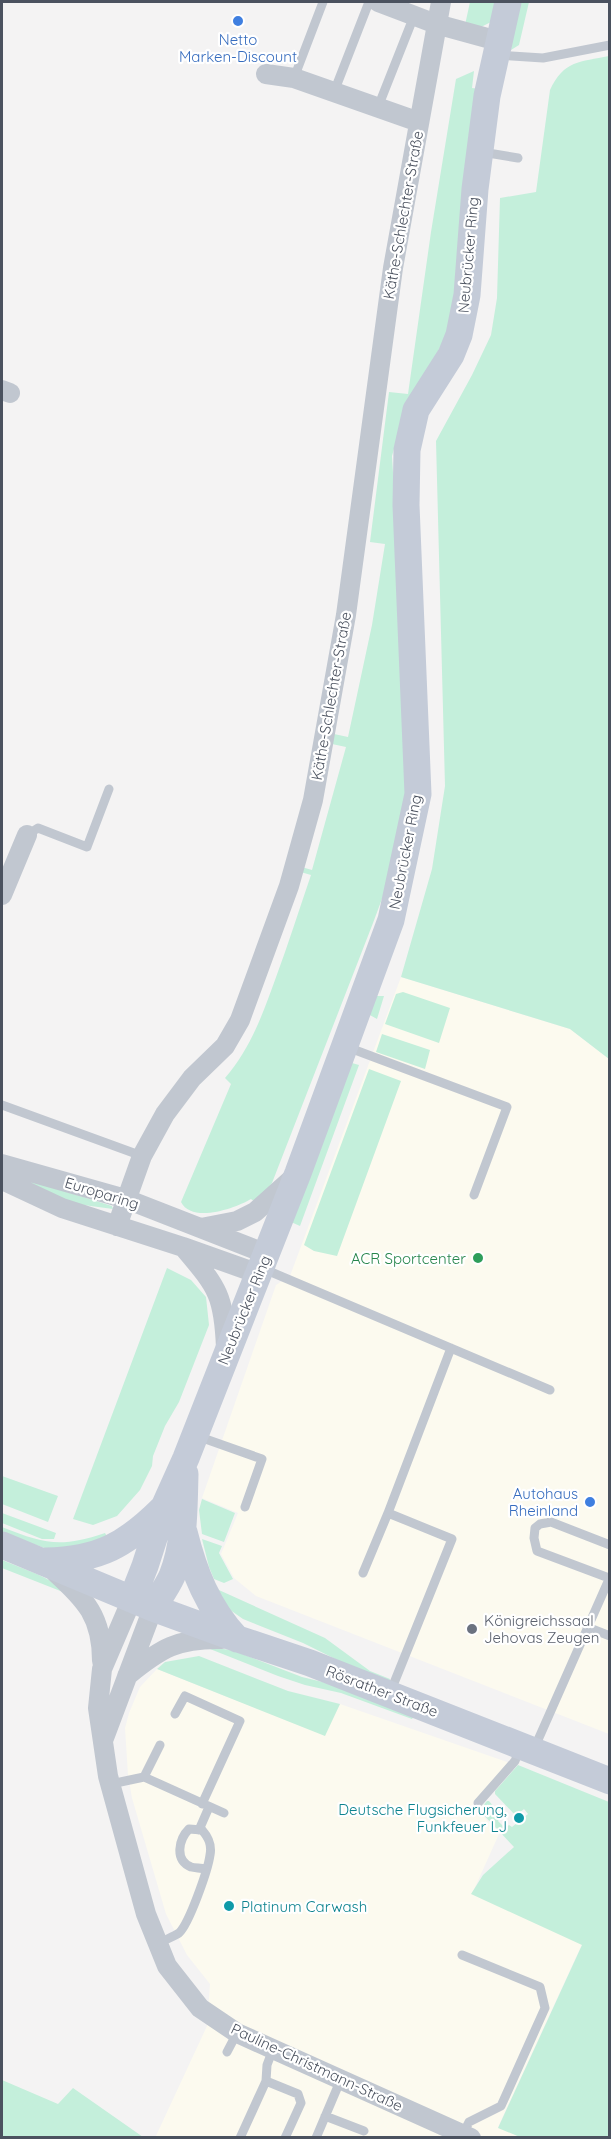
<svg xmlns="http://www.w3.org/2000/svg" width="611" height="2139" font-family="Quicksand,sans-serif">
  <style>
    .commercial { fill: #fcfaef }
    .green { fill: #c4efdb }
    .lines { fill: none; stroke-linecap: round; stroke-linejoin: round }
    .service { stroke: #c1c7d0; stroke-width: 9 }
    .minor { stroke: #c1c7d0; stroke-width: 20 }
    .secondary { stroke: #c4cbd8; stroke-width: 27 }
    .shop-dot { fill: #3f7fe0; stroke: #fff; stroke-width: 2 }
    .leisure-dot { fill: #2e9e5b; stroke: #fff; stroke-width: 2 }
    .worship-dot { fill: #6b7280; stroke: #fff; stroke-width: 2 }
    .culture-dot { fill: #0f9aa8; stroke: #fff; stroke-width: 2 }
    .labels { text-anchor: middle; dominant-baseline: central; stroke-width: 4.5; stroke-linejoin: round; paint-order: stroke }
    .shop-label { font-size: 15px; fill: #366cbe; stroke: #fff }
    .street-label { font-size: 15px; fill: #4b525f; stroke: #fff }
    .leisure-label { font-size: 15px; fill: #27864d; stroke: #fff; text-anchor: end }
    .worship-label { font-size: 15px; fill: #5b616d; stroke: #fff; text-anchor: start }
    .culture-label { font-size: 15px; fill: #0d838f; stroke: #fff; text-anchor: end }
  </style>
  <rect width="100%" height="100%" fill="#f4f3f3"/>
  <path class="commercial" d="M401 977 570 1029 609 1059V1734L256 1596 234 1578 221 1554 238 1513 202 1498 276 1285 290 1276Z
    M157 1669 324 1735 340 1704 510 1763 473 1804 499 1834 472 1894 582 1944 498 2127 520 2137 155 2138 207 2026 210 1984 187 1955 166 1914 132 1798 128 1775 125 1728 129 1713 140 1687Z"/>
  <path class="green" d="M470 2H497L491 22 481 27 465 25Z
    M516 2H529L519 45 511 50Z
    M609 56H610L609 1059 570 1029 401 977 432 869 445 786 436 441 472 375 491 335 497 298 500 198 536 192 550 90C564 60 580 62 609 56Z
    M474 71 472 88 480 89 450 328 402 420 392 456 401 601 408 803 389 880 373 923 272 1183 261 1197 255 1202 251 1199C236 1208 192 1224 181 1202L231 1084 225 1078C250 1049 262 1016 275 980 288 945 299 910 311 875L297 871 298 866 312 870 346 747 332 744 334 734 348 737 372 625 385 544 370 542 389 392 408 394 431 232 456 79Z
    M403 992 450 1008 439 1043 385 1024 396 994Z
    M375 996H384L377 1019 368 1014Z
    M382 1034 430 1050 425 1069 376 1052Z
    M352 1063 359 1065 300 1226 291 1222Z
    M369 1069 401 1081 337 1256 314 1251 304 1245Z
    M28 1180 112 1206 113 1209 76 1204 29 1184Z
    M167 1268 191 1280 206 1297 209 1325 179 1402 165 1426 153 1456 152 1466 140 1490 117 1516 93 1525 73 1519Z
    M2 1476 58 1496 48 1522 2 1504Z
    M202 1499 235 1513 224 1542 202 1534 199 1510Z
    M2 1513 56 1533 54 1539H42L2 1523Z
    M2 1527C45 1544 60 1548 105 1533L111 1544 53 1551 2 1533Z
    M202 1539 222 1546 219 1553 233 1579 224 1583 214 1579 209 1567Z
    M2 1560C25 1570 50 1576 68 1594L2 1568Z
    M210 1586 325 1638 370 1671 390 1679 388 1685 303 1643 243 1619 223 1605Z
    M205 1647 232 1650 302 1677 335 1685 414 1716 412 1719 341 1693 305 1685 278 1676Z
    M199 1656 288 1691 340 1704 325 1736 157 1669 165 1662Z
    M518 1765 609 1802V2137H520L498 2128 582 1945 471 1894 483 1875 514 1847 479 1810 487 1801H489L502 1817 498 1821 505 1828 509 1825 512 1827 528 1814 524 1809 516 1816 495 1794V1791Z
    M2 2080 58 2104 73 2088 143 2137H2Z"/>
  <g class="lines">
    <path class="service" d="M497 55 543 58 610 45
      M294 78 323 2
      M334 92 369 2
      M378 107 414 16
      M482 152 518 158
      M27 835 38 828 87 847 109 789
      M347 1047 507 1107 474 1195
      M2 1105 142 1156
      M264 1269 550 1390
      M197 1436 262 1459 245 1507
      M388 1513 451 1348
      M363 1573 388 1513 452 1539 390 1693
      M609 1578 537 1551 534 1538 535 1528 540 1524 551 1522 610 1545
      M587 1627 610 1636
      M175 1714 185 1696 240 1721 202 1804
      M534 1749 610 1577
      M144 1777 160 1745
      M111 1784 144 1777 224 1813
      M478 1803 515 1761 520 1748
      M199 1830 209 1807
      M158 1944C164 1940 173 1937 179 1933 189 1924 208 1870 210 1855 212 1845 209 1838 202 1830L189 1829C179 1839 174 1860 191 1867 195 1868 201 1868 205 1869
      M462 1955 540 1987 545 2008 501 2106 469 2122 463 2134
      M227 2052 237 2033
      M266 2081 298 2094 301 2103 285 2138
      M325 2116 364 2131
      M240 2138 266 2081 267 2065 273 2049
      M316 2138 341 2079"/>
    <path class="minor" d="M378 2 436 24 498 41
      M266 74 294 78 419 122
      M2 390 10 393
      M2 895 27 835
      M2 1164 126 1199 267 1254
      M2 1180 62 1208 183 1247 259 1274
      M117 1226 142 1156 165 1114 192 1078 225 1046 240 1020 289 886 313 800 346 615 393 268 441 2
      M201 1228 237 1221 255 1212 293 1178
      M185 1249C218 1288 224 1296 226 1348
      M55 1572C86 1600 102 1617 102 1661
      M132 1599 102 1669 98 1708 108 1776 146 1914 167 1966 200 2008 237 2033 471 2138
      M127 1676C161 1648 178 1638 222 1639
      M104 1738 153 1608"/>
    <path class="secondary" d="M184 1532C194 1572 208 1608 237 1639
      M2 1545 153 1608 238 1639 310 1663 610 1781
      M46 1561C99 1560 126 1545 163 1508
      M132 1599 145 1566 164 1507 186 1458 298 1173 391 920 418 794 406 505 407 450 416 410 451 355 459 335 467 295 475 189 487 96 508 2
      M153 1608C159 1598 167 1587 172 1576 185 1544 184 1508 185 1474"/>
  </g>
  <g class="shop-dot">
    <circle cx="238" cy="21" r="6"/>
    <circle cx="590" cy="1502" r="6"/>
  </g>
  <circle class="leisure-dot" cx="478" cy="1258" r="6"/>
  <circle class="worship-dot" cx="472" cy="1629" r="6"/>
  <g class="culture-dot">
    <circle cx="519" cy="1818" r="6"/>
    <circle cx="229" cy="1906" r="6"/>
  </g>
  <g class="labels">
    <g class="shop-label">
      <text x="238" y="39">Netto<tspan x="238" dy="17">Marken-Discount</tspan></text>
      <text x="578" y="1493" text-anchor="end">Autohaus<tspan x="578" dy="17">Rheinland</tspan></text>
    </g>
    <g class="street-label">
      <text transform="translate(403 215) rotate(-80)">Käthe-Schlechter-Straße</text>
      <text transform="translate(468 255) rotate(-85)">Neubrücker Ring</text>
      <text transform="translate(331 696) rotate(-80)">Käthe-Schlechter-Straße</text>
      <text transform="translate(405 852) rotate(-79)">Neubrücker Ring</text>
      <text transform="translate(102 1193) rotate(17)">Europaring</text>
      <text transform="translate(244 1310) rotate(-68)">Neubrücker Ring</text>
      <text transform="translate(382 1691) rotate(21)">Rösrather Straße</text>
      <text transform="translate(317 2067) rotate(25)">Pauline-Christmann-Straße</text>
    </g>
    <g class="leisure-label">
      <text x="466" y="1258">ACR Sportcenter</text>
    </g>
    <g class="worship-label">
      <text x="484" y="1620">Königreichssaal<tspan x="484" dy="17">Jehovas Zeugen</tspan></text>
    </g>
    <g class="culture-label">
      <text x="507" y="1809">Deutsche Flugsicherung,<tspan x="507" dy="17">Funkfeuer LJ</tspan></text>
      <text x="241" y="1906" text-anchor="start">Platinum Carwash</text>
    </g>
  </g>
  <rect width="611" height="2139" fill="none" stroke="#4b525f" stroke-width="6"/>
</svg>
